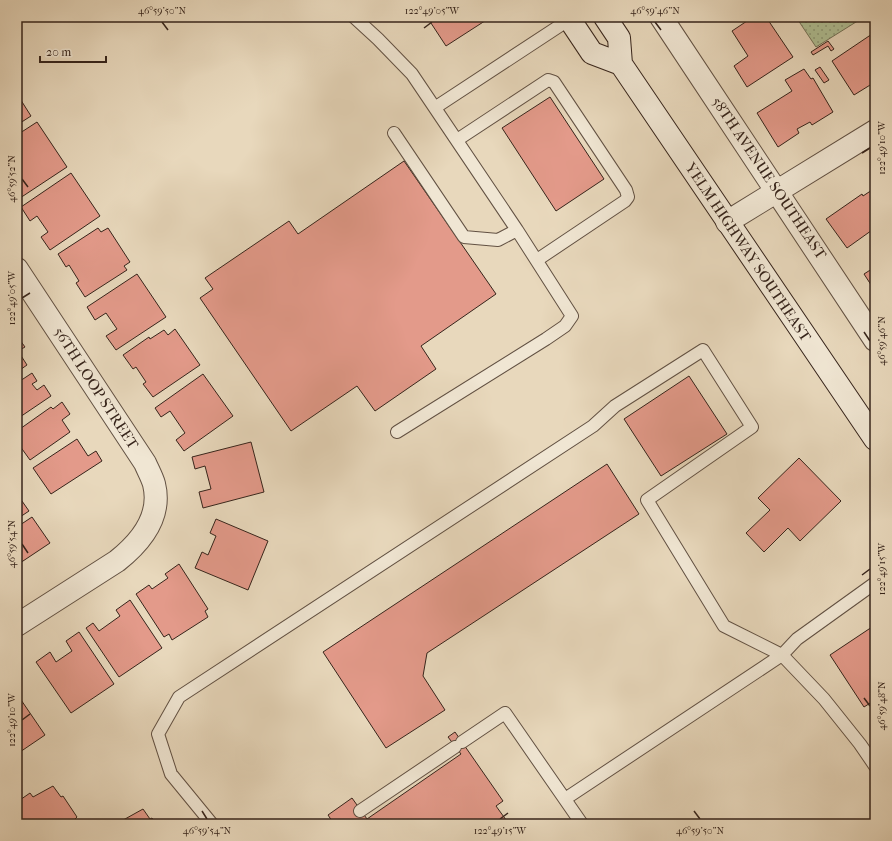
<svg xmlns="http://www.w3.org/2000/svg" width="892" height="841" font-family="'IM FELL French Canon',serif">
  <style>
    .grass { fill: url(#grass-dots); stroke: #737258 }
    .building { fill: #e39a8a; stroke: #36241b }
    .lines { fill: none; stroke-linecap: round; stroke-linejoin: round }
    .lane-casing { stroke: #625143; stroke-width: 14 }
    .street-casing { stroke: #625143; stroke-width: 24 }
    .secondary-casing { stroke: #36241b; stroke-width: 24 }
    .lane { stroke: #f0e6d3; stroke-width: 12 }
    .street { stroke: #f0e6d3; stroke-width: 22 }
    .secondary { stroke: #f0e6d3; stroke-width: 22 }
    .ticks { fill: none; stroke: #36241b; stroke-width: 1.5 }
    .labels { text-anchor: middle; dominant-baseline: central; stroke-width: 4; stroke-linejoin: round; paint-order: stroke }
    .street-label { font-size: 15px; fill: #36241b; stroke: #f0e6d3 }
    .neatline { fill: none; stroke: #36241b; stroke-width: 1.5 }
    .ticks-label { font-size: 10px; text-anchor: middle; fill: #36241b }
  </style>
  <defs>
    <pattern id="grass-dots" width="8" height="8" patternUnits="userSpaceOnUse"><rect width="8" height="8" fill="#b0c095"/><path d="M2 2h.1M6 6h.1" fill="none" stroke="#909c79" stroke-width="1.8" stroke-linecap="round"/></pattern>
  </defs>
  <rect width="100%" height="100%" fill="#e8d8bc"/>
  <filter id="stains"><feTurbulence type="fractalNoise" baseFrequency=".005" numOctaves="4"/><feColorMatrix values="0 0 0 0 .2 0 0 0 0 .09 0 0 0 0 .02 0 0 0 .5 -.17"/></filter>
  <radialGradient id="worn" r=".72"><stop offset=".6" stop-color="#630" stop-opacity="0"/><stop offset="1" stop-color="#630" stop-opacity=".3"/></radialGradient>
  <path class="grass" d="M796 17H864L816 47Z"/>
  <path class="building" d="M427 17H491L446 46Z
    M753 17H766L793 57 747 87 734 66 748 56 732 31Z
    M875 32V82L854 95 832 61Z
    M828 41 834 49 831 51 828 46 813 55 811 52Z
    M820 67 829 80 824 83 815 70Z
    M804 69 811 79 813 78 833 112 812 125 810 122 797 129 799 133 778 147 757 113 792 91 785 80Z
    M17 94 31 116 17 125Z
    M550 97 604 179 556 211 502 128Z
    M37 122 67 167 17 200V135Z
    M404 161 496 294 421 346 436 369 375 411 357 386 291 431 200 298 213 289 205 278 289 221 298 234Z
    M71 173 100 216 50 250 41 237 48 232 37 216 30 221 21 207Z
    M875 188V228L847 248 826 219 862 194 863 196Z
    M98 228 101 232 108 228 130 262 124 266 127 270 85 297 76 283 79 281 69 265 66 267 58 254Z
    M875 267V291L864 274Z
    M137 274 166 317 116 350 106 336 117 329 106 313 95 320 87 307Z
    M175 329 200 365 153 397 143 384 146 382 136 367 133 369 123 355 149 337 150 339 164 330 168 335Z
    M17 336 25 347 18 351 27 365 17 372Z
    M32 373 37 381 32 384 37 390 44 385 51 396 17 419V383Z
    M203 374 233 416 184 451 176 440 185 433 170 411 161 417 155 408Z
    M689 376 727 434 661 476 624 419Z
    M62 402 70 414 62 420 70 432 30 460 17 442V431L51 407 53 409Z
    M77 439 88 456 96 451 102 461 51 494 33 468Z
    M251 442 264 492 203 508 199 492 211 489 205 466 195 469 192 457Z
    M799 458 841 501 800 541 788 528 764 552 746 533 770 510 758 498Z
    M607 464 639 514 427 653 423 676 445 710 386 748 323 652Z
    M17 494 29 511 17 519Z
    M32 517 50 543 17 565V527Z
    M216 519 268 541 248 590 195 568 202 552 208 555 216 536 210 533Z
    M179 564 208 609 205 611 208 617 172 640 169 634 164 637 136 594 149 585 152 589 168 578 165 574Z
    M130 600 162 648 119 677 86 628 93 623 99 631 120 616 116 610Z
    M875 625V700L864 707 830 655Z
    M79 632 114 684 71 713 36 662 50 652 56 662 72 651 66 641Z
    M17 694 45 735 17 754Z
    M455 732 503 801 496 806 509 824H334L328 815 352 798 367 819 461 754 448 737Z
    M53 786 61 797 63 796 77 817 75 819 79 824H17V802L30 793 33 797Z
    M143 809 150 819 152 818 156 824H116Z"/>
  <g class="lines">
    <g class="lane-casing">
      <path id="lane" d="M354 17 378 39 412 74 517 230 572 316 565 326 546 339 397 432
        M436 107 570 19
        M394 133 464 237 498 240 517 230
        M457 140 548 80 554 82 626 190 628 197 625 201 537 260
        M462 742 505 713 582 824
        M565 799 782 655 797 639 875 583
        M360 811 455 747
        M212 824 171 774 158 734 179 697 593 426 615 406 703 350 752 427 647 500 724 626 782 655 824 699 860 744 875 766"/>
    </g>
    <g class="street-casing">
      <path id="street" d="M661 17 875 340
        M727 222 875 131
        M17 269 145 463C148 470 152 477 154 484 162 516 141 542 117 561L17 625"/>
    </g>
    <g class="secondary-casing">
      <path id="secondary" d="M568 17 592 53 621 64
        M605 17 619 38 621 64 875 439"/>
    </g>
    <use href="#lane" class="lane"/>
    <use href="#street" class="street"/>
    <use href="#secondary" class="secondary"/>
  </g>
  <path class="ticks" d="M162 22 168 30M655 22 661 30M424 28 432 22M862 153 870 148M22 179 28 187M22 298 30 293M864 332 870 341M22 544 28 553M862 575 870 569M864 698 870 706M22 720 30 714M202 811 207 819M694 811 700 819M500 819 508 813"/>
  <g class="labels">
    <g class="street-label">
      <text transform="translate(769 178) rotate(56)">58TH AVENUE SOUTHEAST</text>
      <text transform="translate(748 252) rotate(56)">YELM HIGHWAY SOUTHEAST</text>
      <text transform="translate(96 388) rotate(57)">56TH LOOP STREET</text>
    </g>
  </g>
  <rect width="892" height="841" fill="none" stroke="#e8d8bc" stroke-width="44"/>
  <path d="M40 56v6h66v-6" fill="none" stroke="#36241b" stroke-width="2"/>
  <text x="46" y="56" font-size="12" fill="#36241b" stroke="#f0e6d3" stroke-width="3" paint-order="stroke">20 m</text>
  <rect x="22" y="22" width="848" height="797" class="neatline"/>
  <g class="ticks-label">
    <text x="162" y="14">46°59'50"N</text>
    <text x="432" y="14">122°49'05"W</text>
    <text x="655" y="14">46°59'46"N</text>
    <text transform="translate(881 148) rotate(-90)" y="4">122°49'10"W</text>
    <text transform="translate(11 179) rotate(-90)" y="4">46°59'52"N</text>
    <text transform="translate(11 298) rotate(-90)" y="4">122°49'05"W</text>
    <text transform="translate(881 341) rotate(-90)" y="4">46°59'46"N</text>
    <text transform="translate(11 544) rotate(-90)" y="4">46°59'54"N</text>
    <text transform="translate(881 569) rotate(-90)" y="4">122°49'15"W</text>
    <text transform="translate(881 706) rotate(-90)" y="4">46°59'48"N</text>
    <text transform="translate(11 720) rotate(-90)" y="4">122°49'10"W</text>
    <text x="207" y="834">46°59'54"N</text>
    <text x="500" y="834">122°49'15"W</text>
    <text x="700" y="834">46°59'50"N</text>
  </g>
  <rect width="100%" height="100%" filter="url(#stains)"/>
  <rect width="100%" height="100%" fill="url(#worn)"/>
</svg>
